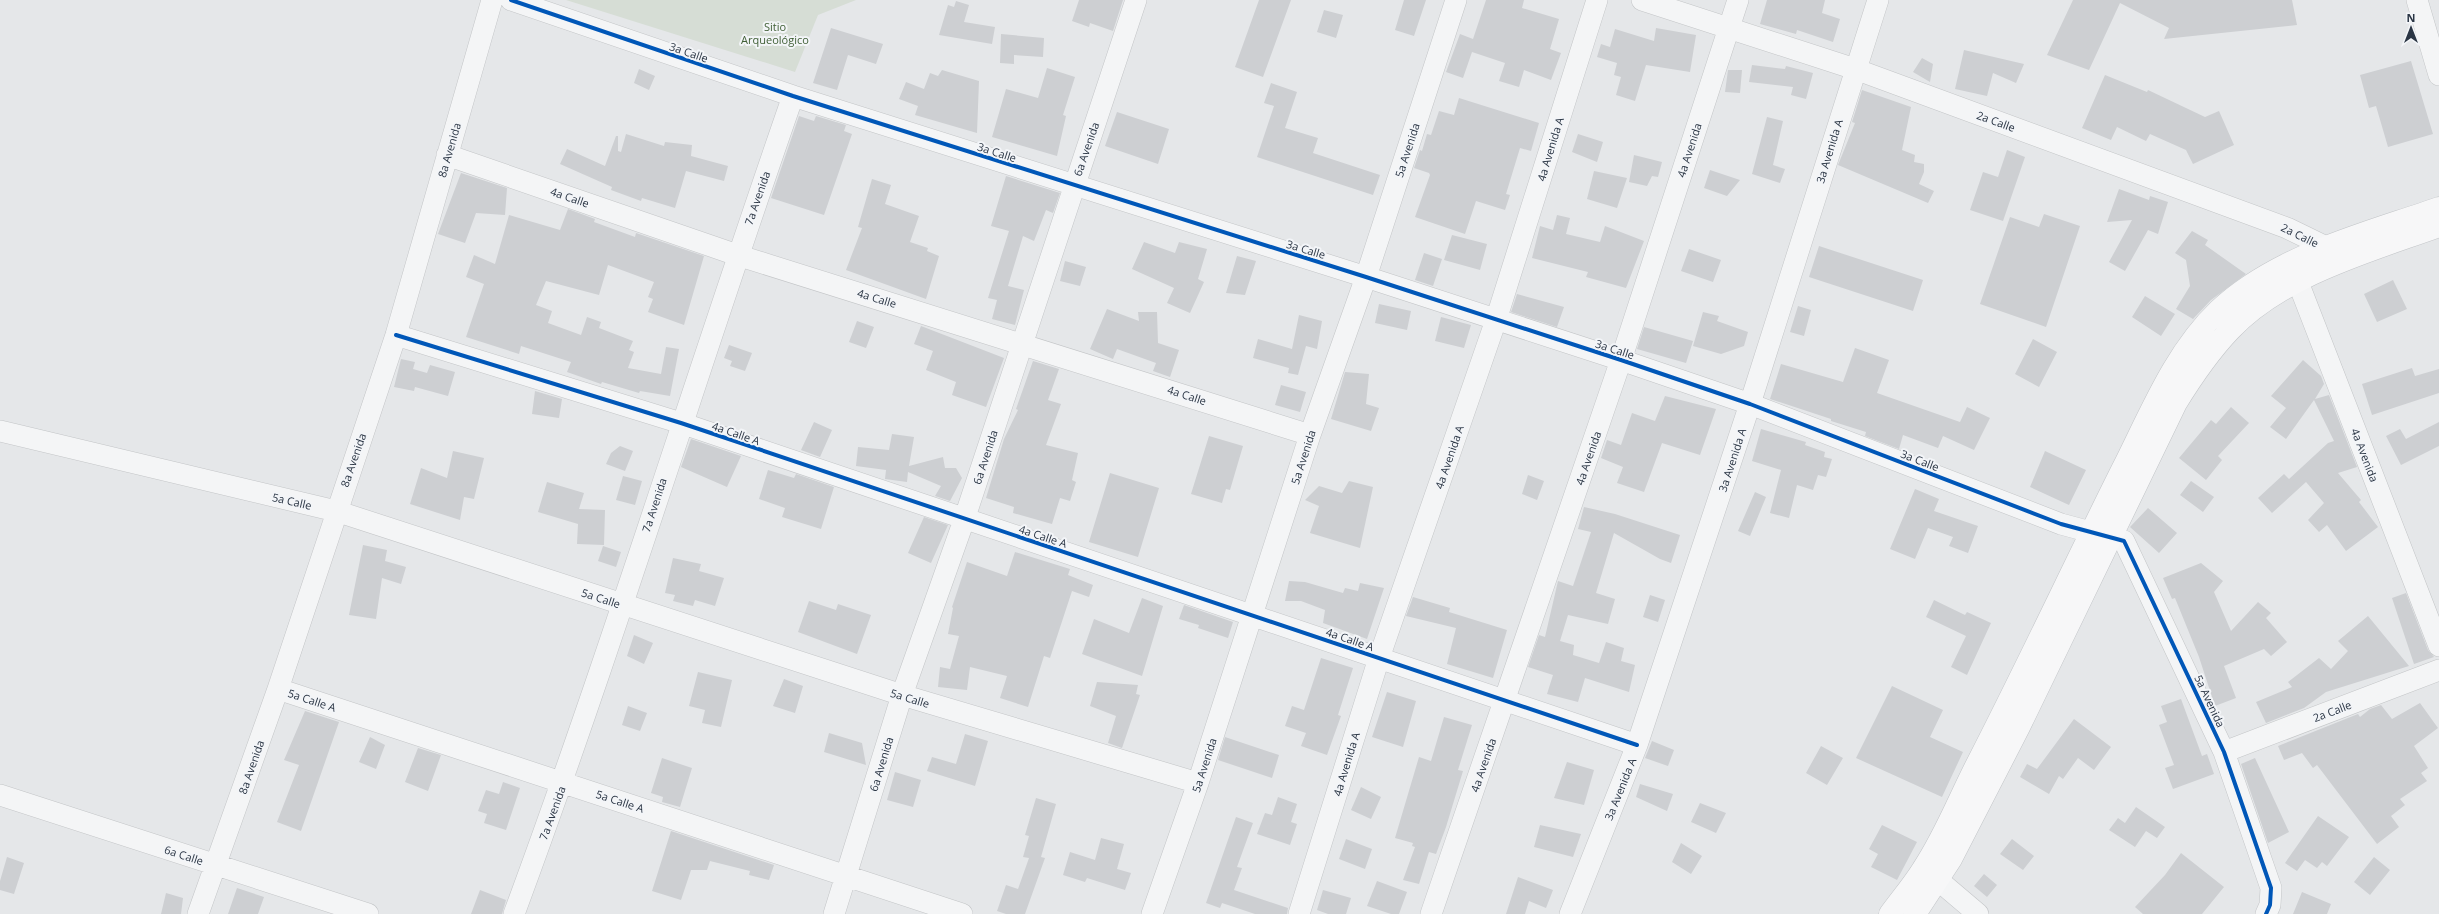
<svg xmlns="http://www.w3.org/2000/svg" width="2439" height="914" font-family="'Open Sans',sans-serif">
  <style>
    .green { fill: #d6ddd5 }
    .building { fill: #cdcfd2 }
    .lines { fill: none; stroke-linecap: round; stroke-linejoin: round }
    .minor-casing { stroke: #c3c5c7; stroke-width: 22 }
    .major-casing { stroke: #c1c4c7; stroke-width: 23 }
    .minor { stroke: #f4f5f6; stroke-width: 21 }
    .major { stroke: #f7f7f8; stroke-width: 22 }
    .cycleway-casing { stroke: #f3f5f8; stroke-width: 6 }
    .cycleway { stroke: #0057b8; stroke-width: 4 }
    .labels { text-anchor: middle; dominant-baseline: central; stroke-width: 4; stroke-linejoin: round; paint-order: stroke }
    .park-label { font-size: 11px; fill: #416037; stroke: #f3f5f8 }
    .street-label { font-size: 11px; fill: #2a3544; stroke: #f3f5f8 }
  </style>
  <rect width="100%" height="100%" fill="#e5e7e9"/>
  <path class="green" d="M566 0H856L818 15 795 72Z"/>
  <path class="building" d="M1079 0H1123L1113 31 1090 23 1089 27 1072 21Z
    M1259 0H1291L1263 77 1235 67Z
    M1404 0H1426L1414 36 1395 30Z
    M1486 0H1524L1522 8 1559 19 1550 49 1561 53 1551 80 1524 70 1519 87 1499 81 1505 63 1472 52 1463 78 1446 72 1460 34 1473 39Z
    M1767 0H1825L1822 13 1840 19 1833 42 1797 30 1796 34 1760 24Z
    M2073 0H2292L2297 25 2164 39 2169 28 2120 3 2089 70 2047 55Z
    M956 1 969 5 964 22 995 27 992 44 939 35 948 5 954 7Z
    M1324 10 1343 15 1336 38 1317 32Z
    M831 28 883 44 876 64 848 55 837 90 813 83Z
    M1656 28 1696 35 1690 72 1646 65 1635 101 1616 95 1621 77 1614 75 1617 63 1597 57 1601 44 1610 47 1615 29 1654 41Z
    M1001 34 1044 38 1043 57 1014 55V64L1000 63Z
    M1964 50 2024 64 2016 83 1993 73 1987 96 1955 89Z
    M1922 58 1933 64 1930 82 1913 72Z
    M2411 61 2433 134 2388 147 2376 106 2369 108 2360 75Z
    M1752 65 1785 69 1786 66 1813 73 1806 99 1791 95 1793 87 1749 82Z
    M1047 68 1075 77 1063 115 1066 116 1057 156 992 137 1006 89 1038 98Z
    M639 69 655 76 649 90 634 83Z
    M942 70 979 81 977 133 915 115 918 106 899 99 906 82 924 89 930 73 938 76Z
    M1728 70H1742L1740 93 1725 92Z
    M2105 75 2147 92 2148 90 2205 117 2219 111 2234 145 2193 164 2186 150 2150 134 2146 141 2117 127 2111 140 2082 128Z
    M1271 83 1297 92 1285 128 1318 138 1313 153 1380 175 1373 195 1257 157 1274 106 1264 103Z
    M1862 90 1911 107 1902 150 1915 155 1914 162 1924 164V172L1919 184 1934 191 1928 203 1838 165 1855 123 1852 122Z
    M1459 98 1539 123 1531 151 1520 148 1506 194 1510 195 1505 210 1476 201 1465 234 1415 217 1430 175 1429 173 1414 168 1420 150 1422 151 1427 134 1431 135 1439 111 1454 115Z
    M1117 112 1169 129 1158 164 1105 146Z
    M799 116 814 121 816 116 846 125 844 131 852 134 824 215 771 198Z
    M1767 117 1783 121 1773 165 1785 169 1780 183 1752 174Z
    M626 134 664 146 665 142 692 145 691 156 728 166 724 181 686 171 675 208 642 198 641 201 611 190 612 187 560 164 567 149 605 166 616 136H618V151L621 152Z
    M1578 134 1603 142 1597 162 1572 152Z
    M2007 150 2025 157 2003 221 1970 210 1983 172 1998 177Z
    M1634 155 1662 162 1658 177 1652 176 1647 186 1629 182Z
    M1710 170 1740 180 1727 196 1704 188Z
    M1594 171 1627 178 1617 208 1587 199Z
    M461 173 507 188 505 215 476 213 465 243 438 234Z
    M1006 176 1060 193 1053 213 1046 210 1034 241 1023 236 1008 286 1024 290 1015 325 992 319 997 300 988 298 1009 231 991 226Z
    M872 179 891 185 885 204 919 216 910 242 928 248 927 251 939 256 926 299 846 270 862 228 858 227Z
    M2119 189 2149 200 2150 196 2168 202 2158 234 2148 230 2125 271 2109 262 2132 220 2107 222Z
    M568 209 595 219 594 222 635 237 636 233 704 256 684 325 648 312 653 299 648 297 654 282 608 265 599 295 546 281 536 305 552 311 548 323 581 335 587 317 601 322 599 328 633 341 629 350 634 352 628 368 661 374 666 347 679 349 670 396 640 391 639 393 602 382 601 384 567 372 571 362 521 346 519 354 466 337 484 284 466 277 474 255 495 264 509 215 560 230Z
    M2044 214 2080 226 2046 327 1980 304 2010 217 2039 227Z
    M1557 215 1570 218 1566 234 1600 242 1605 226 1644 241 1626 288 1586 277 1588 272 1532 258 1540 226 1553 230Z
    M2192 231 2208 240 2205 245 2246 274 2211 300 2193 319 2176 309 2190 286 2186 260 2175 253Z
    M1452 235 1487 244 1480 270 1444 260Z
    M1144 242 1175 253 1179 242 1207 249 1198 279 1204 282 1190 313 1167 303 1174 288 1132 269Z
    M1819 246 1923 280 1913 311 1809 277Z
    M1689 249 1721 260 1713 282 1681 271Z
    M1424 253 1442 259 1433 286 1415 280Z
    M1237 256 1256 261 1245 295 1226 293Z
    M1065 261 1086 267 1080 286 1060 281Z
    M2393 280 2407 309 2377 322 2364 294Z
    M1517 294 1564 307 1557 327 1511 312Z
    M2145 296 2175 314 2161 336 2132 317Z
    M1379 304 1411 311 1407 330 1375 323Z
    M1798 306 1811 310 1804 336 1790 332Z
    M1107 309 1139 321 1138 312H1157L1158 343 1179 350 1170 377 1153 371 1156 363 1117 349 1113 359 1090 349Z
    M1703 312 1719 316 1717 321 1748 332 1744 346 1721 354 1693 346Z
    M1299 315 1322 321 1317 349 1306 346 1298 375 1288 373 1289 368 1253 358 1258 339 1292 349Z
    M1441 317 1471 325 1464 348 1435 341Z
    M857 321 874 327 866 348 849 342Z
    M921 326 1004 358 986 407 952 395 956 382 926 370 933 351 914 344Z
    M1644 327 1693 341 1686 363 1637 349Z
    M2033 339 2057 352 2039 387 2015 374Z
    M729 345 752 353 745 371 730 366 732 361 724 358Z
    M1855 348 1889 360 1877 393 1960 422 1967 407 1990 418 1974 450 1943 436 1938 448 1903 435 1899 449 1865 436 1866 432 1831 421V419L1770 399 1781 364 1843 382Z
    M401 359 415 362 413 369 427 373 430 365 455 372 448 396 415 387 414 391 394 387Z
    M2303 360 2321 376 2324 384 2315 399 2329 395 2357 467 2338 473 2361 500 2359 502 2378 527 2346 551 2327 525 2319 532 2308 520 2324 503 2306 482 2272 513 2258 498 2284 474 2289 479 2328 443 2334 441 2314 400 2286 439 2270 427 2286 408 2271 396Z
    M1033 361 1059 369 1048 400 1061 404 1046 445 1078 453 1072 480 1076 482 1070 501 1060 498 1052 524 1013 513 1014 507 986 498 1004 439 1018 410 1016 409Z
    M2412 368 2415 376 2439 369V393L2372 415 2362 384Z
    M1345 372 1369 374 1366 404 1379 408 1371 431 1331 419Z
    M1281 385 1306 392 1300 412 1275 405Z
    M535 391 562 399 559 418 532 414Z
    M1665 396 1716 409 1700 455 1662 443 1644 492 1617 483 1623 467 1601 458 1607 440 1621 445 1632 413 1655 421Z
    M2231 407 2249 423 2218 456 2222 460 2206 480 2179 458 2211 420 2216 424Z
    M814 422 832 430 820 457 801 450Z
    M2439 422V446L2401 465 2386 436 2400 429 2406 439Z
    M1761 429 1806 442 1805 445 1825 452 1824 457 1832 459 1826 477 1818 475 1813 490 1797 485 1789 518 1770 513 1781 470 1752 461Z
    M892 434 914 437 909 466 943 457 945 468H956L962 478 950 501 935 496 941 486 908 472 907 482 885 479 886 470 856 466 858 447 889 450Z
    M1209 436 1243 446 1230 490 1226 489 1222 503 1191 494Z
    M691 439 741 456 727 487 681 467Z
    M620 446 633 451 625 471 606 464 611 453Z
    M453 451 484 458 474 499 464 497 460 520 410 504 421 468 447 478Z
    M2045 451 2086 470 2069 505 2030 487Z
    M768 470 794 478 796 474 834 487 821 529 782 517 785 508 759 499Z
    M1110 473 1159 488 1138 557 1089 542Z
    M1528 475 1544 481 1537 500 1522 494Z
    M623 476 642 481 635 505 616 500Z
    M1349 481 1373 487 1360 548 1310 533 1319 506 1305 500 1319 486 1342 493Z
    M2191 481 2214 497 2203 512 2180 495Z
    M547 482 584 493 579 509 605 510 604 545 577 544 578 524 538 512Z
    M1915 489 1939 499 1934 511 1978 526 1968 553 1949 546 1953 537 1928 528 1915 559 1890 549Z
    M1755 492 1766 497 1750 536 1738 531Z
    M1584 507 1615 514 1680 535 1671 563 1660 559 1614 533 1596 593 1615 599 1608 624 1568 615 1560 641 1574 645 1573 655 1599 663 1606 642 1624 648 1621 661 1635 665 1629 692 1585 678 1578 702 1547 694 1553 675 1528 667 1539 635 1545 637 1558 581 1573 586 1591 532 1578 529Z
    M2148 508 2177 533 2159 553 2130 527Z
    M924 517 948 525 931 563 908 553Z
    M363 545 387 550 385 561 406 567 401 584 382 578 376 619 349 615Z
    M603 546 621 552 616 567 598 561Z
    M1015 552 1070 569 1068 575 1093 585 1089 597 1072 591 1050 658 1044 656 1028 707 1000 698 1007 676 970 667 967 690 938 687 940 667 950 669 959 636 948 634 953 608 952 607 967 562 1007 576Z
    M673 558 701 564 699 571 724 578 715 606 695 600 693 606 673 601 675 595 665 593Z
    M2201 563 2223 581 2214 592 2231 631 2258 602 2271 613 2266 618 2287 642 2271 656 2264 649 2224 666 2236 698 2215 706 2199 657 2175 598 2172 599 2163 578Z
    M1289 581 1305 582 1343 593 1345 588 1358 591 1360 583 1384 588 1367 639 1323 623 1325 610 1301 601H1285Z
    M2406 593 2428 650 2434 657 2414 664 2392 598Z
    M1650 595 1665 600 1658 622 1643 617Z
    M1413 597 1450 608 1449 612 1507 630 1493 678 1447 664 1456 628 1406 616Z
    M1142 598 1163 606 1142 676 1082 654 1094 619 1129 633Z
    M1934 600 1965 615 1967 612 1991 623 1967 675 1951 667 1966 636 1926 617Z
    M809 601 836 610 838 604 871 615 857 654 798 632Z
    M1184 605 1233 622 1228 638 1198 628 1199 625 1179 619Z
    M2368 616 2409 666 2326 692 2304 708 2266 723 2256 702 2292 687 2288 682 2319 658 2331 669 2348 651 2338 641Z
    M634 635 653 643 644 664 627 656Z
    M1321 658 1353 668 1338 715 1341 716 1327 755 1301 746 1306 733 1285 726 1292 706 1304 710Z
    M698 672 732 680 721 727 702 723 705 710 689 706Z
    M784 679 803 686 795 713 773 706Z
    M1097 682 1138 685 1136 694 1140 695 1122 748 1108 743 1116 716 1090 706Z
    M1892 686 1943 710 1930 737 1963 752 1942 797 1856 758Z
    M1387 692 1416 701 1403 747 1372 737Z
    M2181 699 2202 756 2207 754 2214 774 2173 789 2165 768 2174 765 2159 725 2167 722 2161 706Z
    M2420 703 2438 728 2414 746 2428 768 2421 773 2427 781 2400 799 2405 805 2391 816 2399 827 2377 844 2317 765 2313 768 2302 753 2284 760 2278 746 2358 714 2360 717 2370 709 2381 705 2392 719Z
    M628 706 647 713 640 731 622 725Z
    M305 711 339 722 301 831 277 822 299 765 284 760Z
    M1444 717 1472 725 1458 770 1463 771 1446 827 1436 854 1429 852 1419 884 1403 880 1415 847 1412 846 1413 843 1395 838 1419 757 1431 761Z
    M2074 719 2111 747 2094 770 2078 758 2063 779 2059 776 2049 794 2020 777 2027 764 2037 769Z
    M829 733 862 743 866 765 824 752Z
    M965 734 988 741 975 786 927 771 932 757 956 764Z
    M370 737 385 745 376 769 359 762Z
    M1225 737 1279 755 1272 778 1218 760Z
    M1652 741 1674 750 1668 766 1645 758Z
    M1821 746 1843 758 1827 785 1806 773Z
    M418 748 441 755 428 791 405 782Z
    M662 758 692 768 680 807 662 802 663 797 651 793Z
    M2255 758 2289 832 2268 843 2241 764Z
    M1567 762 1594 770 1584 805 1554 798Z
    M895 772 921 780 913 807 887 800Z
    M503 782 520 788 506 830 484 823 487 814 478 811 486 790 499 794Z
    M1640 784 1673 794 1667 811 1636 797Z
    M1361 787 1381 797 1371 819 1351 810Z
    M1278 797 1297 804 1291 822 1297 824 1290 845 1257 834 1265 813 1272 815Z
    M1036 798 1056 804 1041 857 1045 858 1025 914H1006L997 911 1006 885 1018 889 1029 858 1023 857 1029 836 1025 835Z
    M1700 803 1726 813 1716 833 1691 822Z
    M2136 807 2165 827 2157 838 2146 831 2135 847 2109 830 2118 818 2125 823Z
    M2318 816 2349 837 2327 866 2322 862 2317 868 2305 860 2297 871 2285 863Z
    M1236 817 1253 823 1237 867 1242 868 1234 890 1288 908 1287 914H1255L1222 903 1220 908 1206 903Z
    M1540 825 1581 834 1573 857 1534 847Z
    M1882 825 1917 842 1897 880 1871 867 1878 854 1869 849Z
    M671 831 774 865 769 880 749 875 750 871 710 861 707 870H691L681 900 652 891Z
    M1101 838 1124 844 1117 869 1131 873 1125 890 1087 878 1085 882 1063 875 1070 852 1095 860Z
    M1346 839 1372 849 1365 869 1339 859Z
    M2012 839 2034 856 2023 870 2000 854Z
    M1681 843 1702 856 1691 874 1672 862Z
    M2181 853 2224 887 2202 914H2143L2135 907 2165 875Z
    M7 857 24 863 14 894 0 890V881Z
    M2374 857 2390 870 2370 895 2354 882Z
    M1984 874 1997 885 1987 897 1974 886Z
    M1518 877 1553 890 1546 908 1529 901 1525 914H1506Z
    M1377 881 1407 892 1399 914H1391L1367 906Z
    M237 888 264 897 258 914H228Z
    M480 890 506 900 502 914H471Z
    M1323 890 1351 898 1346 914H1328L1317 910Z
    M2302 892 2331 904 2327 914H2293Z
    M166 893 183 898 181 914H161Z"/>
  <g class="lines">
    <g class="minor-casing">
      <path id="minor" d="M511 0 793 96 1366 277 1621 360 1750 404 2061 524 2124 541 2224 752 2271 888 2270 905 2266 914
        M1642 0 1855 69 2287 228 2326 247 2336 256
        M2417 0 2439 75
        M447 155 737 255 1310 435
        M2291 264 2439 646
        M396 335 681 423 1637 745
        M0 431 336 511 902 695 1198 783
        M278 689 962 914
        M2224 752 2439 670
        M0 795 368 914
        M1925 869 1978 914
        M198 914 278 689 396 335 492 0
        M514 914C614 644 698 368 793 96
        M834 914 902 695 964 520 1136 0
        M1152 914 1198 783 1310 435 1366 277 1456 0
        M1299 914 1379 658 1496 320 1597 0
        M1431 914 1621 360 1738 0
        M1570 914 1637 745 1750 404 1878 0"/>
    </g>
    <g class="major-casing">
      <path id="major" d="M1890 914C1901 899 1913 885 1923 869 1945 836 1959 799 1977 764 2027 667 2073 568 2122 470 2150 415 2174 353 2219 310 2278 255 2365 234 2439 208
        M1915 914 1951 859 2019 727 2176 403C2192 377 2209 352 2230 330 2282 275 2370 251 2439 226"/>
    </g>
    <use href="#minor" class="minor"/>
    <use href="#major" class="major"/>
    <g class="cycleway-casing">
      <path id="cycleway" d="M511 0 793 96 1366 277 1621 360 1750 404 2061 524 2124 541 2224 752 2271 888 2270 905 2266 914
        M396 335 681 423 1637 745"/>
    </g>
    <use href="#cycleway" class="cycleway"/>
  </g>
  <g class="labels">
    <g class="park-label">
      <text x="775" y="26">Sitio<tspan x="775" dy="13">Arqueológico</tspan></text>
    </g>
    <g class="street-label">
      <text transform="translate(689 52) rotate(19)">3a Calle</text>
      <text transform="translate(1996 121) rotate(20)">2a Calle</text>
      <text transform="translate(1086 149) rotate(-71)">6a Avenida</text>
      <text transform="translate(1550 149) rotate(-73)">4a Avenida A</text>
      <text transform="translate(449 150) rotate(-74)">8a Avenida</text>
      <text transform="translate(1407 150) rotate(-72)">5a Avenida</text>
      <text transform="translate(1689 150) rotate(-72)">4a Avenida</text>
      <text transform="translate(1829 151) rotate(-73)">3a Avenida A</text>
      <text transform="translate(997 152) rotate(18)">3a Calle</text>
      <text transform="translate(570 197) rotate(19)">4a Calle</text>
      <text transform="translate(757 198) rotate(-71)">7a Avenida</text>
      <text transform="translate(2300 235) rotate(26)">2a Calle</text>
      <text transform="translate(1306 249) rotate(17)">3a Calle</text>
      <text transform="translate(877 298) rotate(17)">4a Calle</text>
      <text transform="translate(1615 349) rotate(18)">3a Calle</text>
      <text transform="translate(1187 395) rotate(18)">4a Calle</text>
      <text transform="translate(736 433) rotate(19)">4a Calle A</text>
      <text transform="translate(2365 455) rotate(69)">4a Avenida</text>
      <text transform="translate(985 457) rotate(-72)">6a Avenida</text>
      <text transform="translate(1303 457) rotate(-72)">5a Avenida</text>
      <text transform="translate(1449 457) rotate(-71)">4a Avenida A</text>
      <text transform="translate(1588 458) rotate(-71)">4a Avenida</text>
      <text transform="translate(353 460) rotate(-71)">8a Avenida</text>
      <text transform="translate(1732 460) rotate(-72)">3a Avenida A</text>
      <text transform="translate(1920 460) rotate(21)">3a Calle</text>
      <text transform="translate(292 501) rotate(13)">5a Calle</text>
      <text transform="translate(654 505) rotate(-72)">7a Avenida</text>
      <text transform="translate(1043 536) rotate(18)">4a Calle A</text>
      <text transform="translate(601 598) rotate(18)">5a Calle</text>
      <text transform="translate(1350 639) rotate(19)">4a Calle A</text>
      <text transform="translate(910 698) rotate(17)">5a Calle</text>
      <text transform="translate(312 700) rotate(18)">5a Calle A</text>
      <text transform="translate(2210 701) rotate(65)">5a Avenida</text>
      <text transform="translate(2332 711) rotate(-21)">2a Calle</text>
      <text transform="translate(881 764) rotate(-73)">6a Avenida</text>
      <text transform="translate(1346 764) rotate(-73)">4a Avenida A</text>
      <text transform="translate(1204 765) rotate(-72)">5a Avenida</text>
      <text transform="translate(1483 765) rotate(-71)">4a Avenida</text>
      <text transform="translate(251 767) rotate(-71)">8a Avenida</text>
      <text transform="translate(1620 789) rotate(-68)">3a Avenida A</text>
      <text transform="translate(620 801) rotate(18)">5a Calle A</text>
      <text transform="translate(552 813) rotate(-70)">7a Avenida</text>
      <text transform="translate(184 855) rotate(18)">6a Calle</text>
    </g>
  </g>
  <g transform="translate(2411 28)" stroke="#f3f5f8" stroke-width="3" paint-order="stroke">
  <path d="M0-3L7 15L0 10L-7 15Z" fill="#2a3544"/>
  <text y="-6" font-size="11" font-weight="bold" text-anchor="middle" fill="#2a3544">N</text>
  </g>
</svg>
